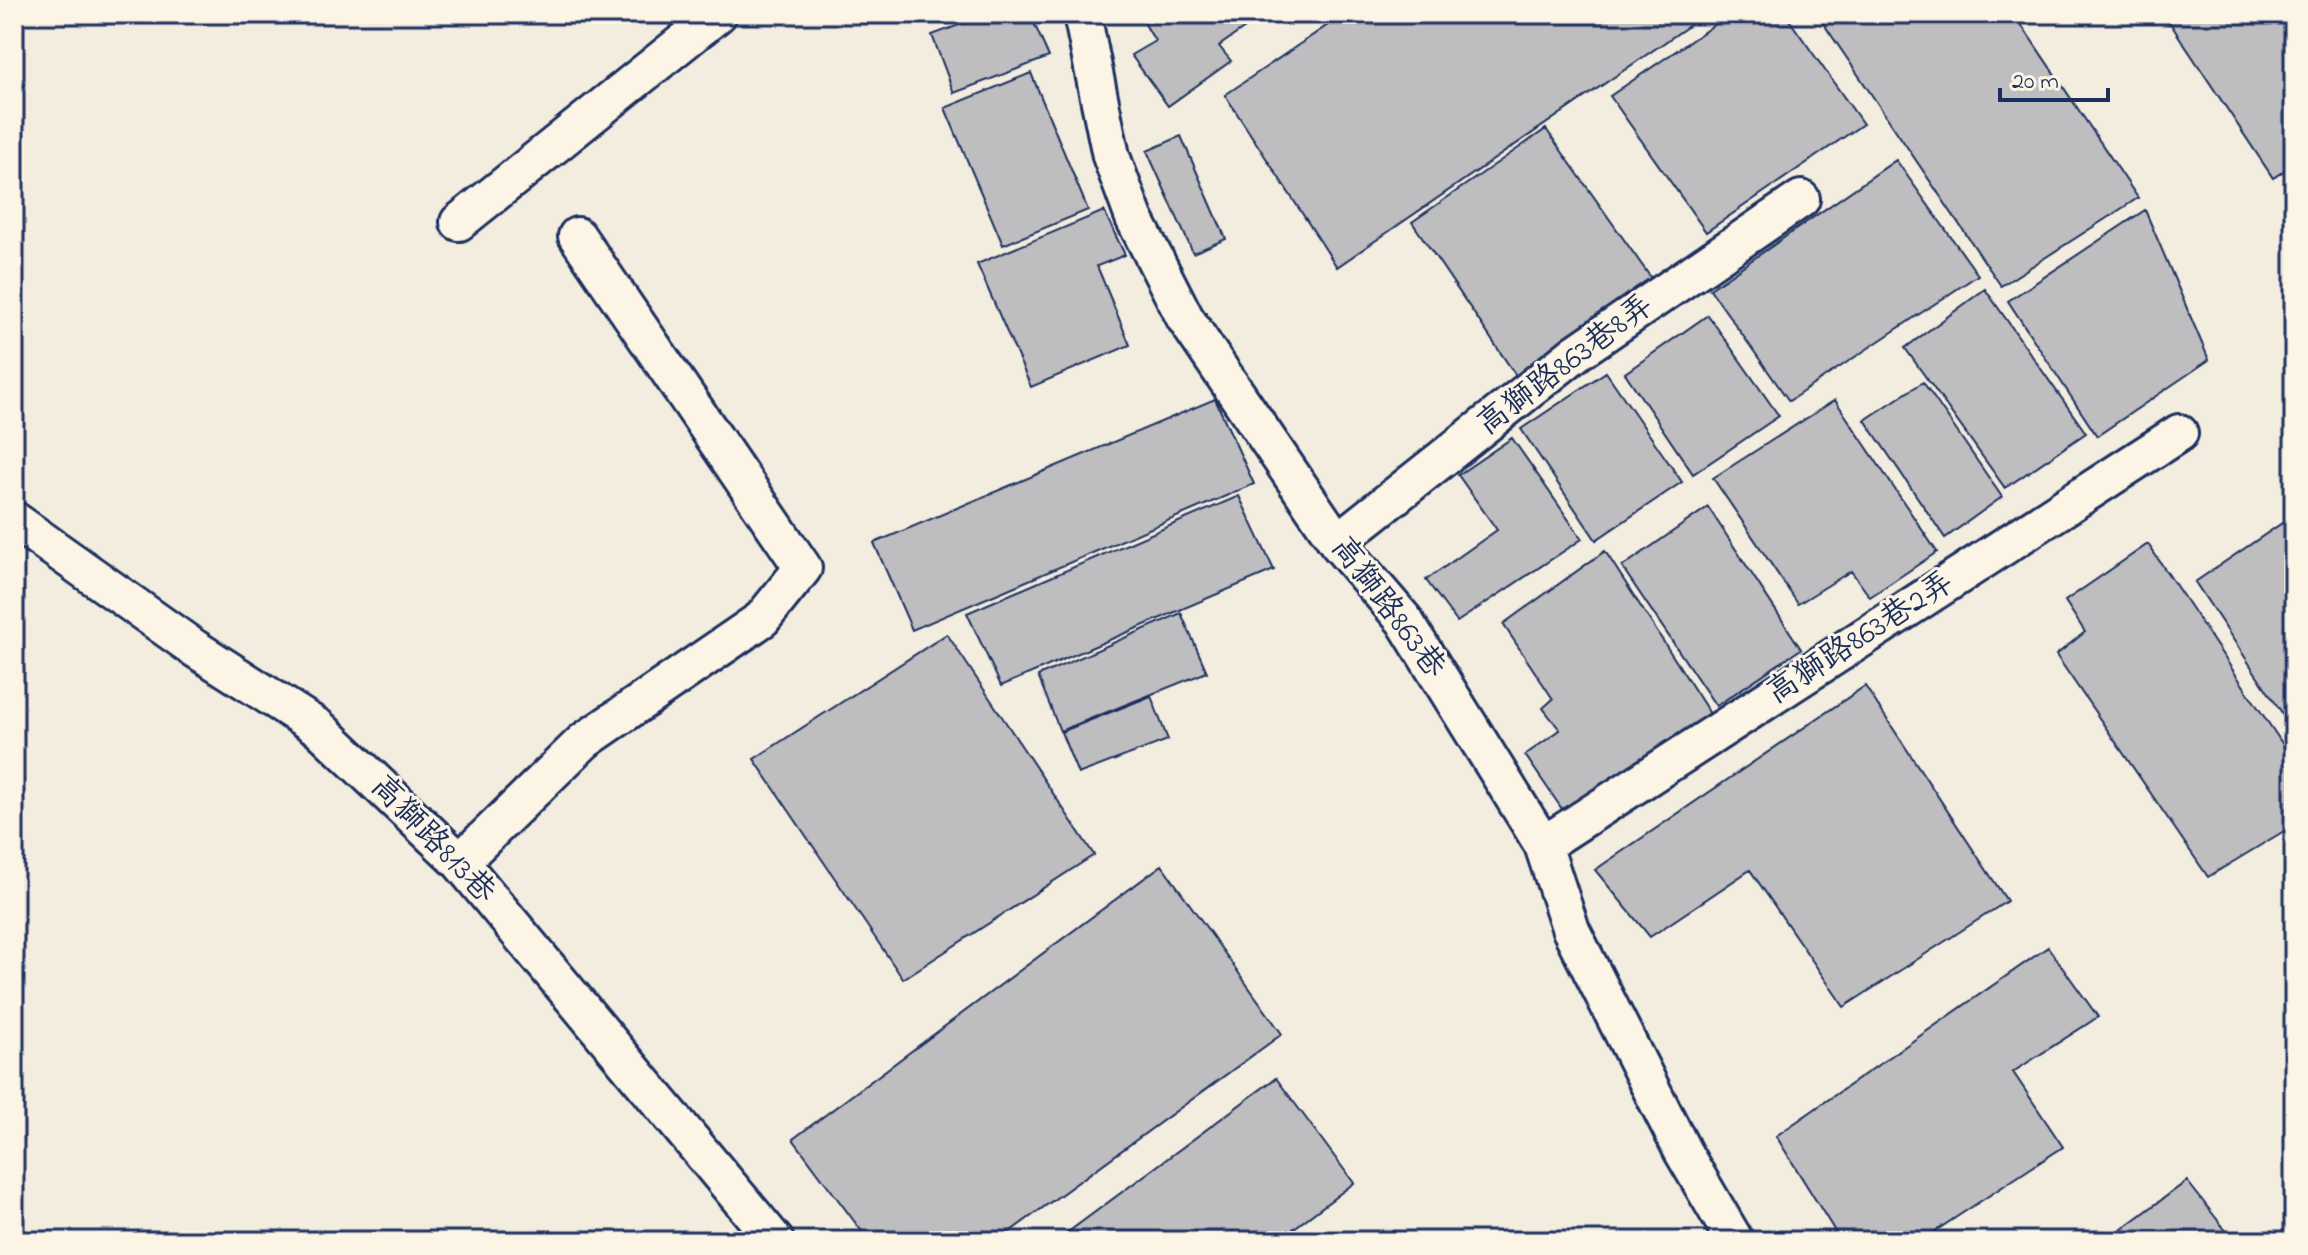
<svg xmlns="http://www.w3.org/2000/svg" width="2308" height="1255" font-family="'Indie Flower','LXGW WenKai TC',sans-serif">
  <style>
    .building { fill: #bebec0; stroke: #1b2f5e; stroke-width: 2 }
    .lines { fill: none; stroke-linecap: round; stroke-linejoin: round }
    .minor-casing { stroke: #1b2f5e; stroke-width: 42 }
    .minor { stroke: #fcf5e5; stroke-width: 36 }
    .labels { text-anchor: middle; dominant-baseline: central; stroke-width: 6; stroke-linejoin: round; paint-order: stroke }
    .street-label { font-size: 32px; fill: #1b2f5e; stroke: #fcf5e5 }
  </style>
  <rect width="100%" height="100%" fill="#f3ede0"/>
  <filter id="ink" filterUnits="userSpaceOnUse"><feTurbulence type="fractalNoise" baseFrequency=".0125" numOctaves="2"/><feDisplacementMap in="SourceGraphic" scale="16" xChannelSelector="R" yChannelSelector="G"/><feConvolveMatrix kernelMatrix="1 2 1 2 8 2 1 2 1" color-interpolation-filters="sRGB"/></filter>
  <g filter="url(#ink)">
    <path class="building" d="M989 14H1030L1049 57 954 93 932 35Z
      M1139 14H1265L1219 46 1231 61 1168 106 1131 55 1155 41Z
      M1344 14H1706L1337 267 1225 95Z
      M1730 14H1785L1863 124 1706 232 1610 96Z
      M1817 14H2014L2138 198 2001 286Z
      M2164 14H2294V164L2273 178Z
      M1031 73 1088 210 1003 245 945 108Z
      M1546 129 1656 285 1517 377 1412 222Z
      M1181 136 1226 239 1193 253 1147 151Z
      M1896 160 1978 275 1789 401 1710 289Z
      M2145 210 2209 360 2097 436 2008 301Z
      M1104 211 1125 255 1097 266 1130 345 1031 387 977 264Z
      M1985 289 2086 433 2005 488 1905 348Z
      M1708 315 1779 416 1693 474 1625 373Z
      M1606 372 1682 482 1596 540 1521 429Z
      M1923 382 2002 497 1945 538 1865 420Z
      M1215 399 1254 484 912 630 874 543Z
      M1835 400 1937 552 1870 597 1851 571 1798 604 1713 478Z
      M1512 438 1582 539 1457 622 1426 580 1497 530 1458 475Z
      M1239 496 1274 570 1001 686 967 613Z
      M1708 507 1801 649 1716 706 1622 567Z
      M2294 515V731L2195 582Z
      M2148 544 2294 761V825L2208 877 2056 655 2085 632 2065 601Z
      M1605 551 1712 717 1564 812 1525 755 1560 730 1543 708 1553 699 1503 624Z
      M1181 613 1207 672 1060 731 1038 676Z
      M947 634 1094 855 903 979 754 759Z
      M1865 686 2007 901 1844 1007 1750 870 1650 937 1595 870Z
      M1151 696 1168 740 1078 774 1061 732Z
      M1162 865 1282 1034 997 1241H869L793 1139Z
      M2048 947 2098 1017 2013 1072 2063 1147 1920 1241H1841L1776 1136Z
      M1276 1078 1354 1183 1277 1241H1056Z
      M2187 1181 2234 1241H2106Z"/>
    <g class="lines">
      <g class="minor-casing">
        <path id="minor" d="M1082 14 1111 156 1134 218 1185 318 1337 542 1404 620 1543 845 1571 930 1683 1152 1735 1241
          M459 222 718 14
          M14 520 194 648 319 728 460 862 775 1241
          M1337 542 1576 353 1801 199
          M1543 845 2179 433
          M460 862 584 741 762 619 803 568 577 236"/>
      </g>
      <use href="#minor" class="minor"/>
    </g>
  </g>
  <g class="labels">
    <g class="street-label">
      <text transform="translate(1566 366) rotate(-37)">高獅路863巷8弄</text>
      <text transform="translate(1387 608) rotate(53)">高獅路863巷</text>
      <text transform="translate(1861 639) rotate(-33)">高獅路863巷2弄</text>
      <text transform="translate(432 840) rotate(46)">高獅路813巷</text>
    </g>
  </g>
  <rect width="2308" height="1255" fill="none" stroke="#fcf5e5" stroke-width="48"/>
  <rect x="24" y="24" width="2260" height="1207" fill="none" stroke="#1b2f5e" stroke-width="3" filter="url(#ink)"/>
  <path d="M2000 88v12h108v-12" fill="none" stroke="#1b2f5e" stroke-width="4"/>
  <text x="2012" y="88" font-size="24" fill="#1b2f5e" stroke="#fcf5e5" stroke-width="6" paint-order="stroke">20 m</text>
</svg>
